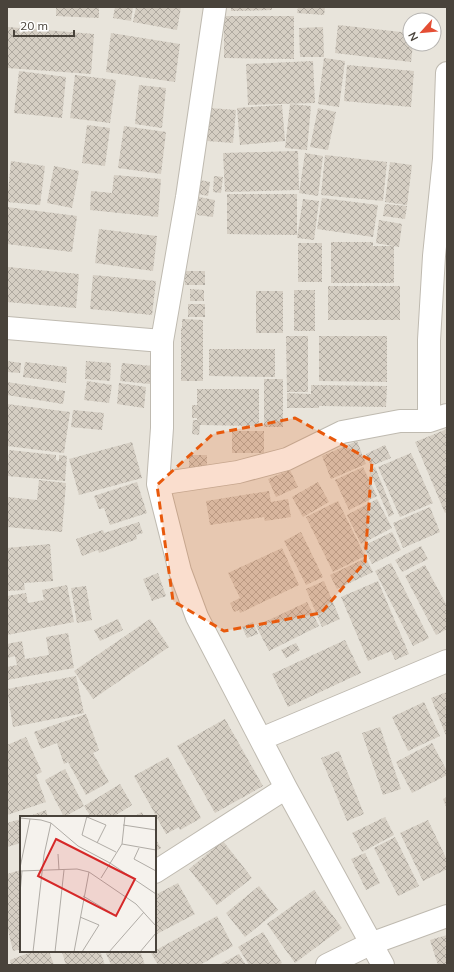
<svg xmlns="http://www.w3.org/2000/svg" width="454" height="972" font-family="Mulish,sans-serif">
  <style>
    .residential { fill: #e8e4db; fill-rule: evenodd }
    .building { fill: url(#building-cross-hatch) }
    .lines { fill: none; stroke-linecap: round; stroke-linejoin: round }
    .minor-casing { stroke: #bfbab0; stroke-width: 24 }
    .minor { stroke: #fff; stroke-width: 22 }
    .marked { fill: #e8590c; fill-opacity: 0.2; stroke: #e8590c; stroke-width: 3; stroke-dasharray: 8 5; stroke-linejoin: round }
    .inset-road { fill: none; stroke: #b0aca6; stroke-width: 1 }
    .view { fill: #d62828; fill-opacity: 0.15; stroke: #d62828; stroke-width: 2 }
    .inset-edge { fill: none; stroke: #49433b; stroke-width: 2 }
  </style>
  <defs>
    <pattern id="building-cross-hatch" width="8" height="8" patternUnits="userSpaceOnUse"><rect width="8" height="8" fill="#d5cec3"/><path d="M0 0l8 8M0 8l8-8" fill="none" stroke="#afa9a0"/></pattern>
  </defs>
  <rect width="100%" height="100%" fill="#f5f2ed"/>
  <path class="residential" d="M7 7H447V965H7ZM410 20H434V44H410ZM21 817H155V951H21Z"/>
  <path class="building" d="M56 7H99V18L56 16Z
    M115 7H133L131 21 113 18Z
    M136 7H181L177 30 133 22Z
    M231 7H272V10L231 11Z
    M298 7H325L324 15 297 13Z
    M224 16H294V59L224 58Z
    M338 25 410 33V44H413L411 62 335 53Z
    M8 27 94 34 91 74 7 68Z
    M323 27 324 57H300L299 28Z
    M111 33 180 44 175 82 106 72Z
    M324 58 345 61 339 107 318 104Z
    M313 61 315 103 248 105 246 64Z
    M347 65 414 71 411 107 344 101Z
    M19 71 66 77 62 118 14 113Z
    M75 75 116 80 110 123 70 118Z
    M139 85 166 88 162 128 135 124Z
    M290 104 311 106 307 150 285 148Z
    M282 105 285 141 240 145 237 108Z
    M210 108 236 110 233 143 207 141Z
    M318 108 336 112 328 150 310 147Z
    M87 125 110 128 105 166 82 163Z
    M124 126 166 132 161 174 118 168Z
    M298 151 299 190 225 192 223 153Z
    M305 153 323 156 318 196 299 193Z
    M325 155 387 162 383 201 321 195Z
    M11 161 45 166 40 205 7 202Z
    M390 162 412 165 407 205 385 202Z
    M54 166 79 171 72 208 47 203Z
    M114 175 161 179 158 217 90 210 91 191 112 193Z
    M214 176 223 177 221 193 213 192Z
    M200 180 210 182 208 196 198 194Z
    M227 194H297V235L227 234Z
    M199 197 215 200 213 217 197 215Z
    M322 198 378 205 373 237 317 229Z
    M303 199 319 201 314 240 297 238Z
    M385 204 407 206 405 219 383 216Z
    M7 207 77 216 72 252 7 244Z
    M379 220 402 224 399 247 376 243Z
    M99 229 157 236 153 271 95 263Z
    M331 242H373V246H394V283H331Z
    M298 243H322V282H298Z
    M8 267 79 274 76 308 7 302Z
    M185 271H205V285H185Z
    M93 275 156 281 152 315 90 309Z
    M328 286H400V320H328Z
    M190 289 204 290V301H190Z
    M294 290H315V331H294Z
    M256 291H283V333H256Z
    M188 304H205V317H188Z
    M182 319 203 320V381H181V328H182Z
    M286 336H308V392H287Z
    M319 336H387V382L319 381Z
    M209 349H275V377L209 376Z
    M7 361 21 363 20 373 7 372Z
    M86 361 111 363 110 381 85 379Z
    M25 362 67 367 66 383 23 377Z
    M122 363 152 366 150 384 120 381Z
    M264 379H283V427H264Z
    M87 381 112 385 109 403 84 400Z
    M7 382 65 391 63 404 7 395Z
    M119 383 146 387 144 408 117 404Z
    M311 385 387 386 386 407 319 406V408H287V393L311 394Z
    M197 389H259V426L200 425 199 435 192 434 193 420H197V418H192V405H197Z
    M7 404 70 412 64 453 7 446Z
    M73 410 104 413 102 430 71 427Z
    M447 429V512L445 513 415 442Z
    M232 431H264V453H232Z
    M357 441 366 464 331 479 322 456Z
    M132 442 142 478 79 495 69 459Z
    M385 445 391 458 371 466 366 454Z
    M9 450 56 455V460L59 461V455L67 456 65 481 7 476Z
    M411 453 433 503 400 517 378 467Z
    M189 455H207V474H189Z
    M363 467 377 496 349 510 335 480Z
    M375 467 394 514 389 517 369 470Z
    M290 470 298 487 276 497 268 479Z
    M39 480 66 483 62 532 7 527V497L37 500Z
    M137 482 147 513 110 525 104 508 99 509 94 496Z
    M318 482 329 502 303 517 292 497Z
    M269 491 271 502 288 499 291 517 265 521 264 517 210 525 206 501Z
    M377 499 392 528 361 544 347 515Z
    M338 501 365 556 333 572 306 517Z
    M430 507 440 532 403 548 393 523Z
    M139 522 143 533 136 535 137 539 99 553 98 550 82 556 76 539 103 530 104 533Z
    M301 532 323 577 306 585 284 541Z
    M392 532 401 550 372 564 363 546Z
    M50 544 53 581 24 583 25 590 7 591V548Z
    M421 546 428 559 402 572 395 560Z
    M282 548 299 585 240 613 239 610 234 612 230 603 240 598 228 573Z
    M366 558 373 572 337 589 330 575Z
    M391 563 429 638 413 646 375 571Z
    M425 565 447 606V629L436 635 405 576Z
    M158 573 166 596 152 601 143 579Z
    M324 581 340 619 322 627 306 589Z
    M378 581 409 654 395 660 391 651 368 661 341 597Z
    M67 585 74 622 7 635V596L26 593 28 603 44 600 42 590Z
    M86 586 92 620 77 623 71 588Z
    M307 602 319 626 269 651 256 626Z
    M118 619 123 630 100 641 94 630Z
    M150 619 169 647 93 699 74 671Z
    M253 622 258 634 247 638 242 627Z
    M68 633 74 668 7 680V667L17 665 15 656 7 658V644L22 641 25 659 49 655 46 637Z
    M345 640 361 673 288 707 272 674Z
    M296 643 300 650 286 658 281 650Z
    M76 676 84 713 13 727 7 689Z
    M447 692V738L431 698Z
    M424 702 440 736 408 751 392 717Z
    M86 714 99 750 93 753 109 782 86 795 68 762 64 764 57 743 41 749 34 732Z
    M225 719 263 786 215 813 177 746Z
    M380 727 401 789 383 795 362 733Z
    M26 737 42 772 36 775 46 802 7 815V745Z
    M432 743 447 771V775L412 793 396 762Z
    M339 751 364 814 347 821 321 758Z
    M168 757 201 818 180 830 179 827 166 834 134 776Z
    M65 769 84 806 64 817 45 780Z
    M120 784 132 805 113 817H91L84 806Z
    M447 797V809L443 799Z
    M46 810 48 817H27Z
    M142 812 144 817H133Z
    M385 817 394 835 362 852 352 833Z
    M21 819V843L7 847V823Z
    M428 820 447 860V869L423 881 400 833Z
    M395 837 419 886 398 896 374 848Z
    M155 838 161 848 155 851Z
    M223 841 252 878 217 905 189 869Z
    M365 853 380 883 366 890 351 859Z
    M21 870V949L13 951 7 926V874Z
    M178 883 195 914 155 935V895Z
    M259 886 278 910 245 937 226 913Z
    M314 890 342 928 295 963 267 924Z
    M217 916 233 946 200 965H158L151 953Z
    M263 932 282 963 279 965H249L238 947Z
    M447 935V965H438L430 940Z
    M34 951H49L54 965H11L10 960Z
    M65 951H100L105 965H66L62 952Z
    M105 951H140L145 965H111Z
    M239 954 246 965H219Z"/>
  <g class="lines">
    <g class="minor-casing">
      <path id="minor" d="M215 7 187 197 162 341V428L158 484 180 571 197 617 286 788 383 965
        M7 328 162 341
        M429 421V340L434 256 444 159 447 73
        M158 484 238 472 287 459 342 432 400 421H429L447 415
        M261 739 447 661
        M155 872 286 788
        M327 965 370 944 447 916"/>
    </g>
    <use href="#minor" class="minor"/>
  </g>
  <path class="marked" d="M295 418 372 461 365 562 321 613 224 631 173 601 157 485 213 434Z"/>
  <g transform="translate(20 816)">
    <rect width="136" height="136" fill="#f5f2ed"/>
    <path class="inset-road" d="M67 0 62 19 96 36M67 1 86 9 77 27M0 2 21 4 31 7 58 30 90 47 136 78M103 9 136 14M102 28 136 34M119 32 114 43 136 55M38 38 39 54M0 52 10 3M0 55 57 53 69 56 116 88 136 110M81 62 102 28 105 0M0 77 2 55M63 80 93 98M60 101 79 109 62 136M13 136 24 39 31 7M35 136 44 54M54 136 69 56M89 136 124 96M120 136 136 117"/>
    <path class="view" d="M36 23 115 63 96 100 18 60Z"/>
    <rect width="136" height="136" class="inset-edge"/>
  </g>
  <rect width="454" height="972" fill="none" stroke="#49433b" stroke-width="16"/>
  <g transform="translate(422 32) rotate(243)"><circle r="19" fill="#ffffff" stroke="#b6b4b1"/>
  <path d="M0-3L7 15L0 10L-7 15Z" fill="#e44e34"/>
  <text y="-6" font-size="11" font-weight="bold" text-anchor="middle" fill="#49433b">N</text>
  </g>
  <path d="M14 30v6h60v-6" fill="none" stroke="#49433b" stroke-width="2"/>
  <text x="20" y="30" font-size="12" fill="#49433b" stroke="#ffffff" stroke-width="3" paint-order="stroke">20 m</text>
</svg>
